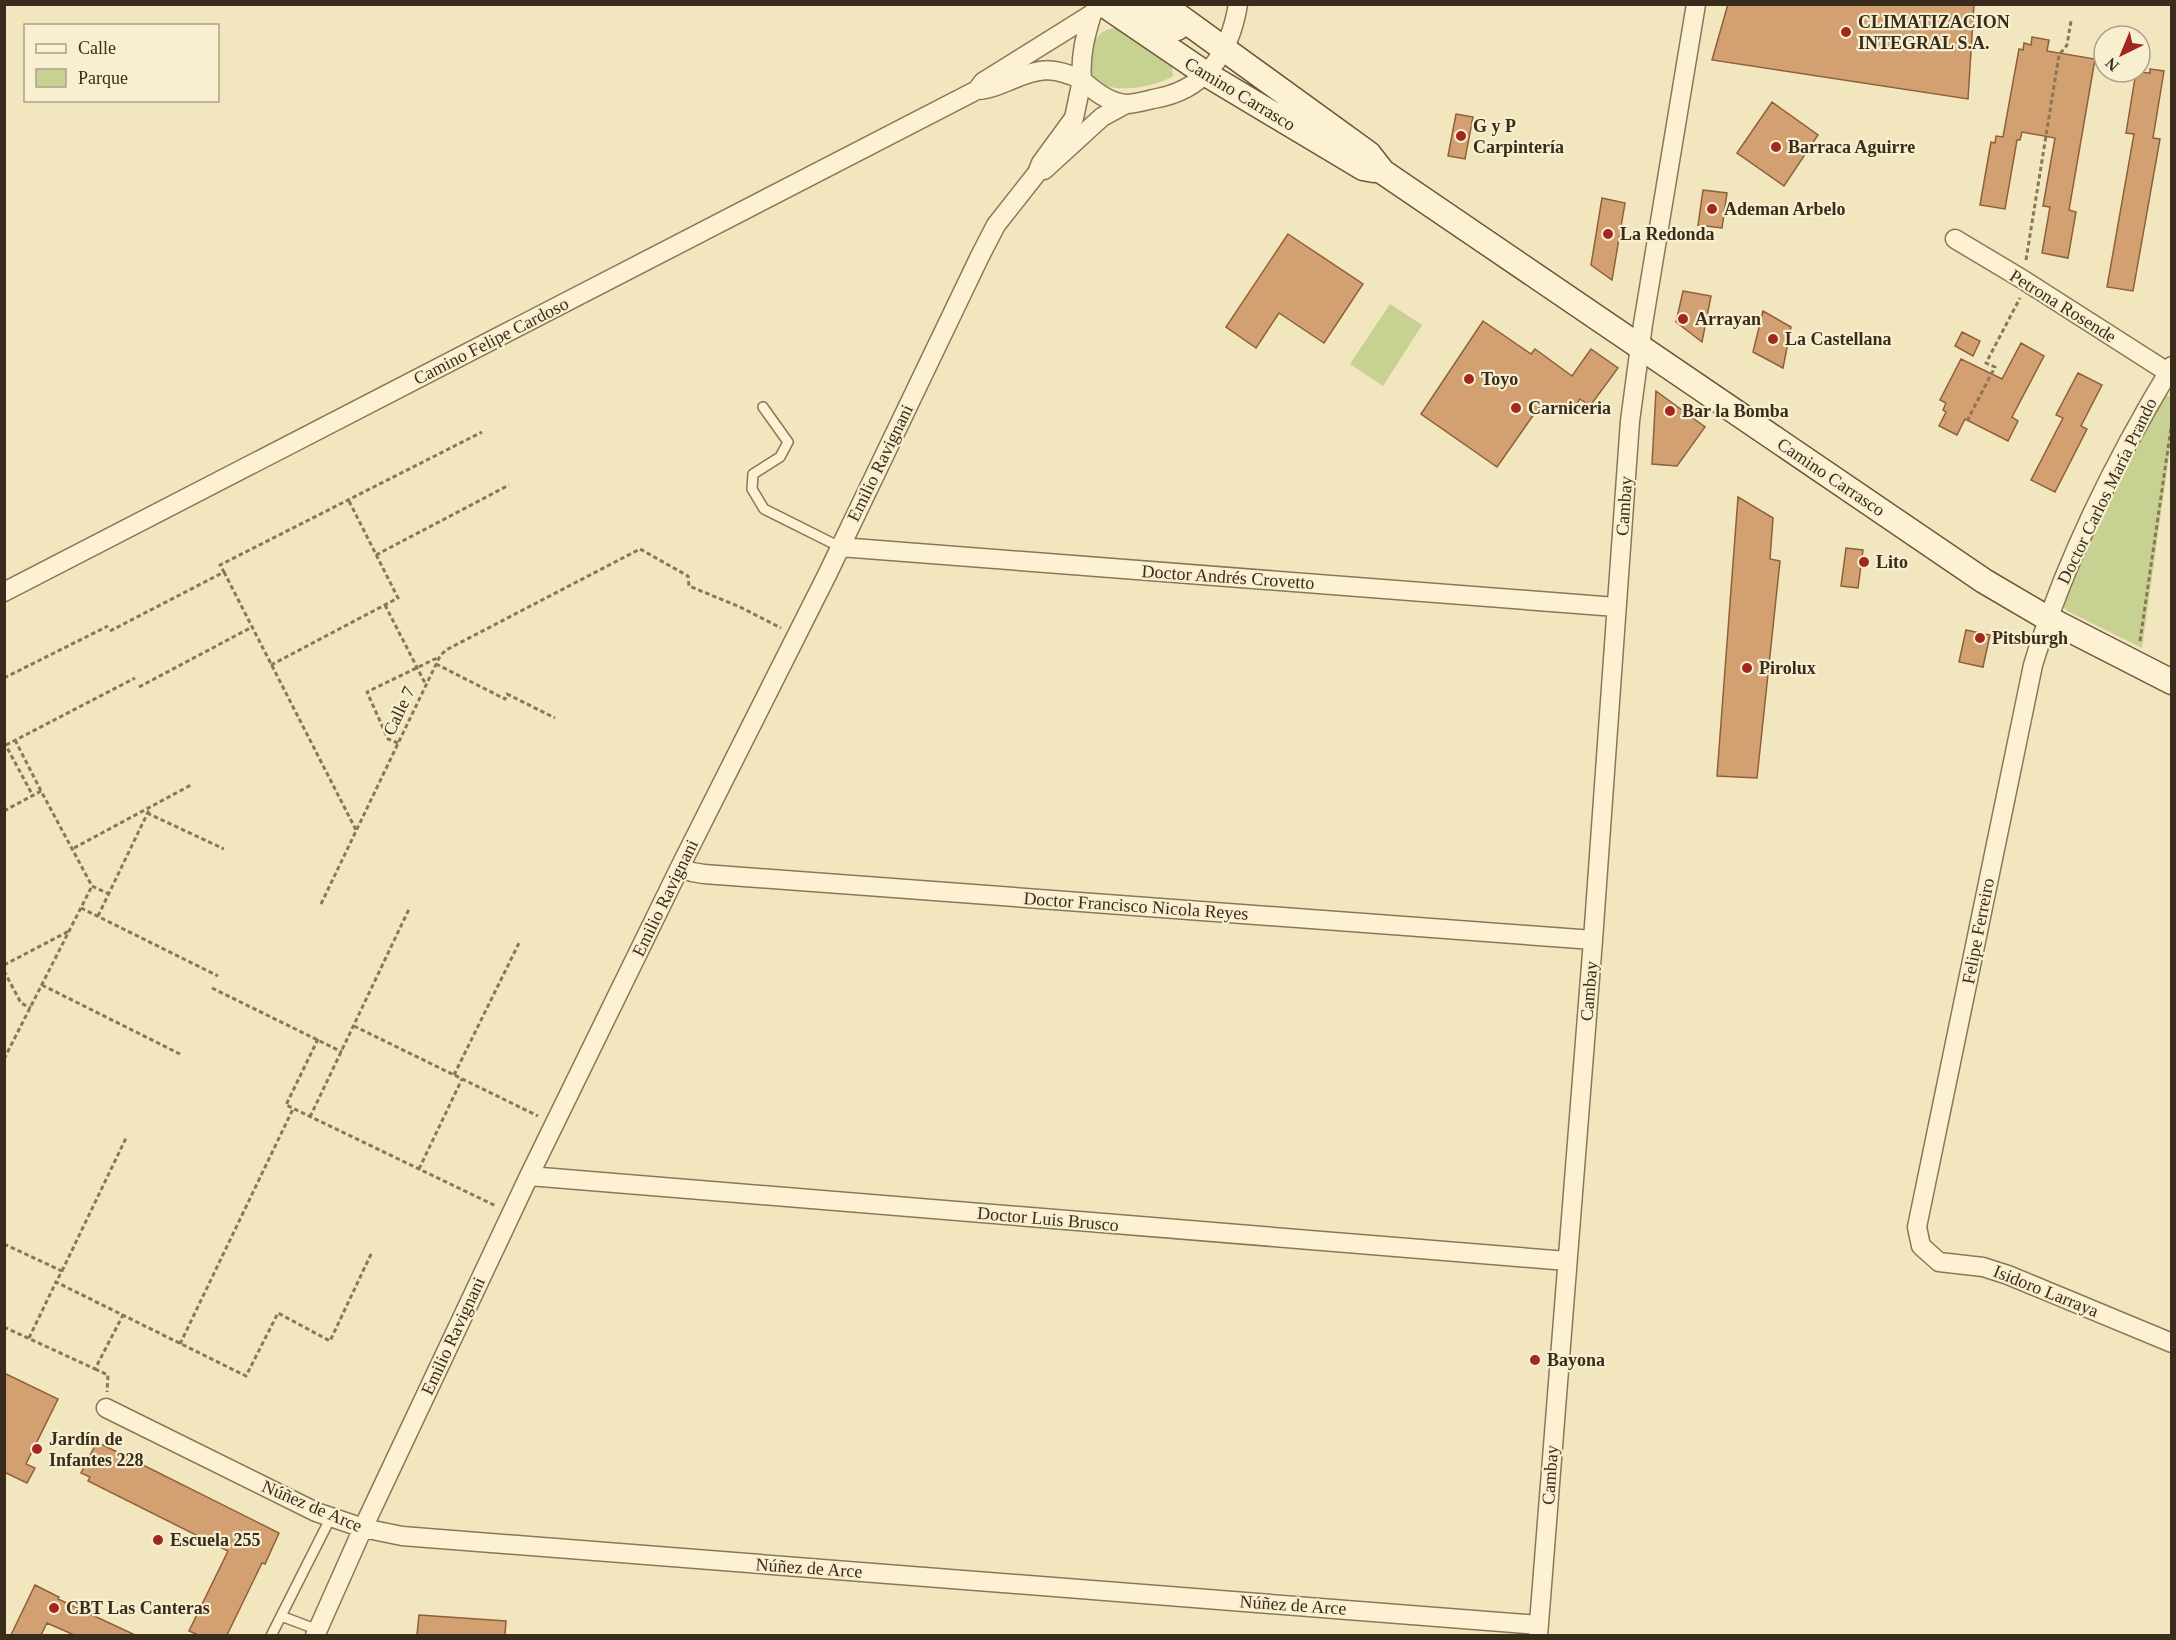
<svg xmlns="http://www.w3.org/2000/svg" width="2176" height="1640" font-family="'Times New Roman',serif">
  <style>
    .green { fill: #c6d192 }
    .building { fill: #d3a072; stroke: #8e6039; stroke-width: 1.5 }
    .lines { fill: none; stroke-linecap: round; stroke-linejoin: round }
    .service-casing { stroke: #8c7656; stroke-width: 12 }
    .minor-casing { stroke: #8c7656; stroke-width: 21 }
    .secondary-casing { stroke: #6e5739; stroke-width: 27 }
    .path { stroke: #8c7656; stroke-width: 3; stroke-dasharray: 4.5 3; stroke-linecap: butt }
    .service { stroke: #fcf2d3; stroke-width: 9 }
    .minor { stroke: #fcf2d3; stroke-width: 18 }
    .secondary { stroke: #fcf2d3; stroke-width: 24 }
    .poi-dot { fill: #a12720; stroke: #f8efd0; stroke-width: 2 }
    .labels { text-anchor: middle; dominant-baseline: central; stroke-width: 4.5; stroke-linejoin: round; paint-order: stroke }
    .poi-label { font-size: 18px; font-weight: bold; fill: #3a2c1c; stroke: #f8efd0; text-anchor: start }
    .street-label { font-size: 18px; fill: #3a2c1c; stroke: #f8efd0 }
  </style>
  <rect width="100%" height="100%" fill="#f2e6bf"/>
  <path class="green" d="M1115 28 1172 67 1173 76C1158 86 1116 94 1100 83 1095 80 1092 74 1089 68 1092 49 1092 31 1115 28Z
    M1390 304 1422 325 1383 386 1350 364Z
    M2165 394 2171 398V441L2142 648 2067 611 2062 605 2090 535Z"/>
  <path class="building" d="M1728 4H1974L1968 99 1712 60Z
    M2032 37 2049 40 2047 51 2095 59 2069 210 2076 212 2068 258 2042 253 2050 207 2043 206 2055 138 2022 132 2020 140H2017L2005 209 1980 205 1991 142 1995 143 1996 136 2003 137 2019 49 2023 50 2024 43 2031 45Z
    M2150 69 2164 71 2153 138 2160 139 2133 291 2107 287 2134 134 2126 133 2136 72 2150 73Z
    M1772 102 1818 135 1784 186 1737 153Z
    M1456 114 1473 117 1465 159 1448 156Z
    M1703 190 1727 193 1722 228 1698 225Z
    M1602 198 1625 203 1612 280 1591 265Z
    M1288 234 1363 284 1324 343 1279 313 1256 348 1226 327Z
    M1683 291 1711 296 1702 342 1676 322Z
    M1763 311 1791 327 1783 368 1753 352Z
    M1483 321 1531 354 1535 349 1572 376 1591 349 1618 368 1590 406 1580 399 1573 409 1539 407 1497 467 1421 414Z
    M1962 332 1980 341 1973 356 1955 346Z
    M2021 343 2044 356 2012 417 2018 421 2008 441 1965 419 1957 435 1939 426 1946 412 1943 410 1946 403 1940 400 1961 359 2002 379Z
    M2078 373 2102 385 2081 426 2087 429 2055 492 2031 480 2063 418 2056 415Z
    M1656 391 1705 427 1677 466 1652 464Z
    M1738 497 1773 518 1770 559 1780 561 1757 778 1717 776Z
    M1846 548 1863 550 1858 588 1841 586Z
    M1966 630 1990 635 1983 667 1959 662Z
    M4 1373 58 1399 26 1464 35 1468 27 1483 4 1472Z
    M97 1442 279 1533 265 1564 262 1563 227 1635H198L189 1631 228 1551 88 1481 90 1477 81 1473Z
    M35 1585 59 1597 58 1599 135 1635H74L47 1623 41 1635H11Z
    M419 1615 506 1621 505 1635H417Z"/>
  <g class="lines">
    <g class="service-casing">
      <path id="service" d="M763 407 788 442 780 457 753 474 752 489 764 509 840 547
        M281 1616 331 1517
        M271 1636 281 1616 318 1630"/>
    </g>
    <g class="minor-casing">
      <path id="minor" d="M1095 10 1092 14C1085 37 1080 56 1082 80 1094 91 1109 103 1126 104 1134 104 1145 101 1153 99 1204 91 1230 54 1238 4
        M1044 170 1102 117 1126 104
        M1955 239 2022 279 2172 375
        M2172 366C2115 460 2065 560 2033 665L1917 1227 1921 1246 1939 1262 1983 1267 2008 1275 2172 1343
        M840 547 1616 607
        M4 592 977 90 983 82 1092 14
        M680 867 692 872 704 874 1593 940
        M529 1176 1567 1261
        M106 1408 316 1512 363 1528 402 1536 1539 1625
        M315 1636 363 1528 529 1176 680 867 827 575 980 256 996 225 1037 173 1041 163 1074 118 1082 80C1052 66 1039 68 1009 81 998 85 989 90 977 90
        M1538 1636 1593 940 1630 421 1643 324 1696 4"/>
    </g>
    <g class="secondary-casing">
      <path id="secondary" d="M1103 4 1206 74 1363 168 1374 170
        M1131 4 1177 28
        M1162 4 1369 154 1383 172 1984 581 2047 618 2172 682"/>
    </g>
    <path class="path" d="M2026 260 2059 55 2067 45 2071 21
      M1967 421 1995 367 1986 363 2020 298
      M376 555 509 485
      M224 572 356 830
      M385 605 426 685
      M110 631 224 572 220 565 482 432
      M2140 641 2172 421
      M436 664 505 699 507 694 555 718
      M271 665 398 598 349 501
      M4 678 108 626
      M139 687 252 627
      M15 740 41 791
      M4 742 33 796
      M398 743 388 739 367 692 439 657
      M6 745 135 678
      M4 811 41 791 92 886 109 894
      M147 813 224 849
      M74 848 191 785
      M321 904 440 656 446 650 640 549 688 576 689 586 740 607 781 628
      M81 908 218 976
      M98 916 149 810
      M4 965 69 931
      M4 971 21 1003 31 1008
      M42 985 180 1054
      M212 988 342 1052
      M354 1026 538 1116
      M318 1039 286 1105 496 1206
      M4 1059 92 886
      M454 1075 520 941
      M310 1117 410 907
      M419 1169 462 1079
      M4 1244 62 1271 56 1282 246 1376 278 1313 330 1341 372 1252
      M62 1271 127 1136
      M4 1327 95 1369 123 1315
      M29 1338 56 1282
      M180 1344 293 1109
      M95 1369 108 1375 107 1392"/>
    <use href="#service" class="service"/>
    <use href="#minor" class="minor"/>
    <use href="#secondary" class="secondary"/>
  </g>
  <g class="poi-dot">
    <circle cx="1846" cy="32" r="6"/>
    <circle cx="1461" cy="136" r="6"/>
    <circle cx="1776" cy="147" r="6"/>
    <circle cx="1712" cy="209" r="6"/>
    <circle cx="1608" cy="234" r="6"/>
    <circle cx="1683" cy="319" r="6"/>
    <circle cx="1773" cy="339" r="6"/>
    <circle cx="1469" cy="379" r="6"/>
    <circle cx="1516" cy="408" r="6"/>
    <circle cx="1670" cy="411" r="6"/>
    <circle cx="1864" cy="562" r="6"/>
    <circle cx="1980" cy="638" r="6"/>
    <circle cx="1747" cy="668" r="6"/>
    <circle cx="1535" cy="1360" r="6"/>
    <circle cx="37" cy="1449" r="6"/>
    <circle cx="158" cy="1540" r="6"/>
    <circle cx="54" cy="1608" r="6"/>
  </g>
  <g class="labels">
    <g class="poi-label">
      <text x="1858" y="22">CLIMATIZACION<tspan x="1858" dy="21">INTEGRAL S.A.</tspan></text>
      <text x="1473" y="126">G y P<tspan x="1473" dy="21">Carpintería</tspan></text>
      <text x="1788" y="147">Barraca Aguirre</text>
      <text x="1724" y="209">Ademan Arbelo</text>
      <text x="1620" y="234">La Redonda</text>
      <text x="1695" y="319">Arrayan</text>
      <text x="1785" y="339">La Castellana</text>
      <text x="1481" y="379">Toyo</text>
      <text x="1528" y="408">Carniceria</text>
      <text x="1682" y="411">Bar la Bomba</text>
      <text x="1876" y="562">Lito</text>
      <text x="1992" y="638">Pitsburgh</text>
      <text x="1759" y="668">Pirolux</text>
      <text x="1547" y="1360">Bayona</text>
      <text x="49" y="1439">Jardín de<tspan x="49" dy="21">Infantes 228</tspan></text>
      <text x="170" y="1540">Escuela 255</text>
      <text x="66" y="1608">CBT Las Canteras</text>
    </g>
    <g class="street-label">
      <text transform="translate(1240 94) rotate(31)">Camino Carrasco</text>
      <text transform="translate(2063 306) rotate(32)">Petrona Rosende</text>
      <text transform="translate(491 341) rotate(-27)">Camino Felipe Cardoso</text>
      <text transform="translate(880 463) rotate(-64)">Emilio Ravignani</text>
      <text transform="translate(1831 477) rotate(34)">Camino Carrasco</text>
      <text transform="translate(2107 491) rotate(-64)">Doctor Carlos María Prando</text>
      <text transform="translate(1624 506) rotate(-86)">Cambay</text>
      <text transform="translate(1228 577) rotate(4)">Doctor Andrés Crovetto</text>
      <text transform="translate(399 711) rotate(-65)">Calle 7</text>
      <text transform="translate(665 898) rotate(-64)">Emilio Ravignani</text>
      <text transform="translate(1136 906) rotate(4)">Doctor Francisco Nicola Reyes</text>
      <text transform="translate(1978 931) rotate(-79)">Felipe Ferreiro</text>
      <text transform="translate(1589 991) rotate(-85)">Cambay</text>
      <text transform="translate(1048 1219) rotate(5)">Doctor Luis Brusco</text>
      <text transform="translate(2046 1291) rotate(22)">Isidoro Larraya</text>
      <text transform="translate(453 1336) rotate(-65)">Emilio Ravignani</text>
      <text transform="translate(1550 1475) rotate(-86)">Cambay</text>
      <text transform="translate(312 1506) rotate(23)">Núñez de Arce</text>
      <text transform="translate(809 1568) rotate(4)">Núñez de Arce</text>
      <text transform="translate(1293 1605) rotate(4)">Núñez de Arce</text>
    </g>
  </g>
  <rect width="2176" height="1640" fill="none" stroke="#3a2c1c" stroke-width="12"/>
  <rect x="24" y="24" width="195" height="78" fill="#f8efd0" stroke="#aca188" stroke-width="1.5"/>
  <rect x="36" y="44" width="30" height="9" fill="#fcf2d3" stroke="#aca188" stroke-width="1.5"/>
  <text x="78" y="54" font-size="18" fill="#3a2c1c">Calle</text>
  <rect x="36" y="69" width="30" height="18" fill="#c6d192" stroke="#aca188" stroke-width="1.5"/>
  <text x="78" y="84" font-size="18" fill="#3a2c1c">Parque</text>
  <g transform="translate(2122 54) rotate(223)"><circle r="28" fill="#f8efd0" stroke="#aca188" stroke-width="1.5"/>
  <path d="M0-4.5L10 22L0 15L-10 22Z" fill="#a12720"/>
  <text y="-9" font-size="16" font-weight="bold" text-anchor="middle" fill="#3a2c1c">N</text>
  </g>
</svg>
